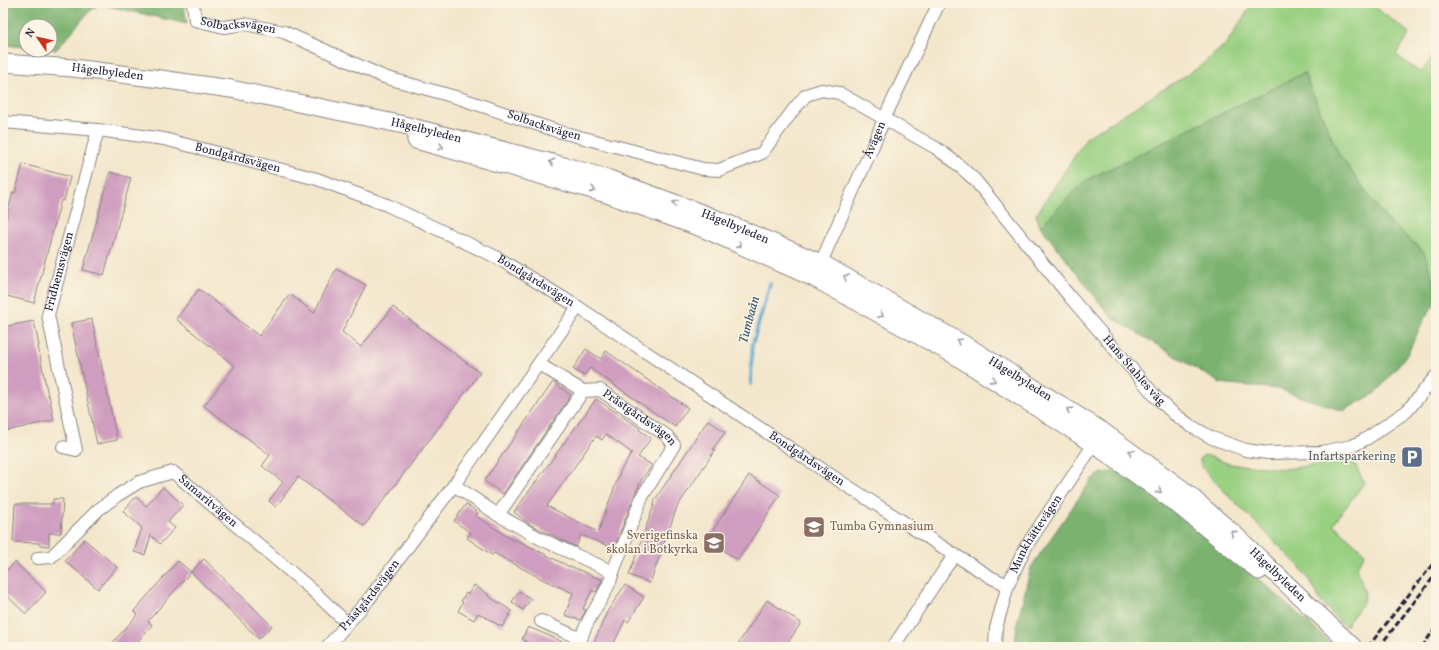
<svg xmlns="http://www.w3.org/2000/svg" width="1439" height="650" font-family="Vollkorn,serif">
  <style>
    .green { fill: #9ad082; stroke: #5e795e }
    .forest { fill: #7bb270; stroke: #4e6a56 }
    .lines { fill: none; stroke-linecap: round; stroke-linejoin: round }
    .stream { stroke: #54a6cf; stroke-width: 3.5 }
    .building { fill: #cf9dbf; fill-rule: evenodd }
    .street-casing { stroke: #8a8483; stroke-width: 14 }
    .secondary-casing { stroke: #8a8483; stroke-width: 19 }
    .street { stroke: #fff; stroke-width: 12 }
    .secondary { stroke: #fff; stroke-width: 17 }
    .rail { stroke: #22223b; stroke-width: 3; stroke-dasharray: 6 3; stroke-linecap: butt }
    .oneway { stroke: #9c9ca7 }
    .labels { text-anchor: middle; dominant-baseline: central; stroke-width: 3.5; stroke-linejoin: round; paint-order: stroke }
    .street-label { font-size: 12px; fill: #22223b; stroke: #fcf5e5 }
    .service-label { font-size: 12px; fill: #4e5e75; stroke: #fcf5e5; text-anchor: end }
    .education-label { font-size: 12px; fill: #785e54; stroke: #fcf5e5; text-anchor: start }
    .water-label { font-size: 13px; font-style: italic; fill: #365776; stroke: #fcf5e5 }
  </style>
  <rect width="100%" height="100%" fill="#fcf5e5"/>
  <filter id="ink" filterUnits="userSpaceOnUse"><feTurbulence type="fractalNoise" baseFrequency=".025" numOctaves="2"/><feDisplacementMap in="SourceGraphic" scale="8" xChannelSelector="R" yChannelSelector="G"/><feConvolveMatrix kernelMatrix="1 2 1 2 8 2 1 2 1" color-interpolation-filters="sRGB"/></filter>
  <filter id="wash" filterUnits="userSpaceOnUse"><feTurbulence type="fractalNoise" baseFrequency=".012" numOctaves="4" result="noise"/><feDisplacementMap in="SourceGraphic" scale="16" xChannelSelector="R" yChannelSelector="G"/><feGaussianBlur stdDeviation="0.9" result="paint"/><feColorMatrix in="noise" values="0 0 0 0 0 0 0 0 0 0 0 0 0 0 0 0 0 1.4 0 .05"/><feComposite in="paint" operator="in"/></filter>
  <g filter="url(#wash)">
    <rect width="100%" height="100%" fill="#f3e6cb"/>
    <path class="green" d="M1253 3H1369L1410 33 1396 55 1421 73 1436 52V290L1424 252 1385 218 1338 153 1304 73 1085 181 1040 226 1036 215 1087 137 1198 68 1226 44Z
      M1204 455 1212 457 1229 464 1285 469 1315 465 1351 456 1364 483 1333 524 1365 553 1357 567 1365 594 1362 604 1345 627 1320 601 1315 589 1299 566 1224 491 1202 467 1199 459Z"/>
    <path class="forest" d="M3 3H185L184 6 187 24 99 4 88 13 56 50 50 49V26H26V47L3 45Z
      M1304 73 1338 153 1385 218 1424 252 1436 290V302L1424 319 1408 353 1377 392 1343 411 1278 389 1220 383 1111 317 1040 226 1085 181Z
      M1118 471C1195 519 1264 584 1332 644L1331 647H1015L1017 623 1031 567 1092 479 1102 473Z"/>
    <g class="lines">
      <path class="stream" d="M751 384 752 346 770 284"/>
    </g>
    <g id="blocks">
      <path class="building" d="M23 164 70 177 64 201 61 200 34 303 3 295V230L13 192 15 193Z
        M110 172 131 178 104 275 83 270Z
        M336 269 366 285 342 332 361 347 393 307 480 373 364 526 298 477 276 507 269 501 283 482 262 466 270 455 204 406 235 366 176 319 199 289 259 336 290 294 314 313Z
        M92 319 117 440 97 444 71 323Z
        M34 321 39 346H38L48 396 49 395 54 420 6 431 3 414V327Z
        M586 349 601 359 606 351 688 408 675 427 590 368 584 376 573 369Z
        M553 382 571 395 503 494 484 481Z
        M596 399 640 428 639 430 651 438 638 457 652 465 642 479 635 494 614 548 581 535 576 547 529 524 514 512ZM606 434 632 453 621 470 598 532 547 506 596 436 602 440Z
        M708 420 725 432 713 449 715 450 677 507 650 583 629 575 655 502 654 501Z
        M749 475 780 495 738 560 707 539Z
        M163 487 183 505 168 522 175 528 160 544 151 535 145 555 134 552 142 528 123 511 136 497 146 506Z
        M53 499H63L61 533H49V546L39 545V543L13 542 15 504H53Z
        M466 504 478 513 476 516 514 541 515 539 570 567V566L602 580 596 592 592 590 583 609 586 610 580 620 565 615 573 593 544 580 494 553 492 555 467 538 471 533 454 521Z
        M84 539 117 567 98 589 65 561Z
        M204 559 272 626 259 639 191 572Z
        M178 561 191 572 148 621 152 625 133 647H109L138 614 134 611Z
        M15 562 46 592 26 614 3 592V574Z
        M474 585 489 595 488 596 512 611 502 627 478 613 474 620 458 611 463 602 461 601 466 593 468 594Z
        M625 585 644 597 628 622 625 620 612 647H592L607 612Z
        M519 591 531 599 523 610 512 602Z
        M767 600 801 623 785 647H736Z
        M528 627 550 636 573 647H524L526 641 522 639Z"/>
    </g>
  </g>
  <g filter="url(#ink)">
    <use href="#blocks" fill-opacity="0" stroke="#8a8483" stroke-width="1"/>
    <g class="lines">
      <g class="street-casing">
        <g id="street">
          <path id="s1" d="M193 3 195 20 224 27 245 24 284 32 384 77 459 98 557 131 703 169 719 170 762 153 794 109 806 95 822 90 839 93 936 148 955 162 975 180 1070 297 1156 397 1173 413 1191 426 1212 438 1246 450 1268 453 1321 452 1352 446 1366 439 1407 411 1436 376"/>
          <path id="s2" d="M3 122 98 130 164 139 317 179 387 205 496 257 578 307 838 480 955 555 992 578 1008 585"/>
          <path id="s3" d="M818 269 872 148 884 119 939 3"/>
          <path id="s4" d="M539 364 583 391 600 390 667 436 674 445 642 497 613 572C607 597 587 615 581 639L541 621"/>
          <path id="s5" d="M63 447 76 450 48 315 98 130"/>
          <path d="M454 485 498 515 541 539 613 572"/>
          <path d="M498 515 583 391"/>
          <path id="s6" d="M38 558 51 557 98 510 118 495 139 482 173 472 311 589 347 623"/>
          <path id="s7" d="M327 647 369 599 454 485 578 307"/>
          <path d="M893 647 946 567 955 555"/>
          <path id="s8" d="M995 647 996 628 1008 585 1025 548 1098 438"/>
        </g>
      </g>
      <g class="secondary-casing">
        <g id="secondary">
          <path id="s9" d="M3 63 73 68 153 78 231 89 404 125 572 168 609 179 712 217 821 263 972 349 1102 431 1182 489 1234 534 1353 647"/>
          <path d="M416 140 607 194 704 229 814 278 956 356 1094 444 1173 501 1259 571"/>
        </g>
      </g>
      <use href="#street" class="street"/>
      <use href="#secondary" class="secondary"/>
      <path class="rail" d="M1368 647 1436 560
        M1379 647 1436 574
        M1422 647 1436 627"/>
    </g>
    <defs><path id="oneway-chevron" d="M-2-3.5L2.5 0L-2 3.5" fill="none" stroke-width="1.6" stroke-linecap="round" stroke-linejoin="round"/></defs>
    <g class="oneway">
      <use href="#oneway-chevron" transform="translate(441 147) rotate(16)"/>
      <use href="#oneway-chevron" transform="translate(552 162) rotate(-166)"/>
      <use href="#oneway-chevron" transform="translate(593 190) rotate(17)"/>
      <use href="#oneway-chevron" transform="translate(675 203) rotate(-160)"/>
      <use href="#oneway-chevron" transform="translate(739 245) rotate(24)"/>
      <use href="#oneway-chevron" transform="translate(846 277) rotate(-150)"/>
      <use href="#oneway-chevron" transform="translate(881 315) rotate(29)"/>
      <use href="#oneway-chevron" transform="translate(959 341) rotate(-150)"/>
      <use href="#oneway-chevron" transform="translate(993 380) rotate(33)"/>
      <use href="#oneway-chevron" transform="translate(1069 410) rotate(-148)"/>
      <use href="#oneway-chevron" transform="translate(1131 452) rotate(-144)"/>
      <use href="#oneway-chevron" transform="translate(1159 491) rotate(36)"/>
      <use href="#oneway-chevron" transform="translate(1233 533) rotate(-139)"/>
    </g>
  </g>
  <defs>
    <g id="parking-square" transform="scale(1.15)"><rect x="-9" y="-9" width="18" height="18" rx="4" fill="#5c6f8a" stroke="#fcf5e5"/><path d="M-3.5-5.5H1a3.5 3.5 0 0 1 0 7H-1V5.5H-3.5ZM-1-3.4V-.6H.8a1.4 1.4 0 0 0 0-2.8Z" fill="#fff"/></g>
    <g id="school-square" transform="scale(1.15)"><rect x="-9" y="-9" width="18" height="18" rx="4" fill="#8d6e63" stroke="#fcf5e5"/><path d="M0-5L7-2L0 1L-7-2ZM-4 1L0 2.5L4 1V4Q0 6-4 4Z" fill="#fff"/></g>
  </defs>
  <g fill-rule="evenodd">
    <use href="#parking-square" x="1412" y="457"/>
    <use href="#school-square" x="814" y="527"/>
    <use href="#school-square" x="714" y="543"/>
  </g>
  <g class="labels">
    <g class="street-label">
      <text stroke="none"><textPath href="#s1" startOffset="61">Solbacksvägen</textPath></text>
      <text stroke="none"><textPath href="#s9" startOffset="105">Hågelbyleden</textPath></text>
      <text stroke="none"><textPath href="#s1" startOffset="385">Solbacksvägen</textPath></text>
      <text stroke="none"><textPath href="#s9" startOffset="429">Hågelbyleden</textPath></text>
      <text stroke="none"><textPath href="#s3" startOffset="141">Åvägen</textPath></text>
      <text stroke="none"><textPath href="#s2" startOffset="238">Bondgårdsvägen</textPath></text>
      <text stroke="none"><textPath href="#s9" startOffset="753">Hågelbyleden</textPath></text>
      <text stroke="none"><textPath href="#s5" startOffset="196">Fridhemsvägen</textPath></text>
      <text stroke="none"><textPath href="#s2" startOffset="562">Bondgårdsvägen</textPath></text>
      <text stroke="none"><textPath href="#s1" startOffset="1129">Hans Stahles väg</textPath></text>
      <text stroke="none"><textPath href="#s9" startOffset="1077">Hågelbyleden</textPath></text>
      <text stroke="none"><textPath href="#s4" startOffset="117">Prästgårdsvägen</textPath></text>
      <text stroke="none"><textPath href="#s2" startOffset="886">Bondgårdsvägen</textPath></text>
      <text stroke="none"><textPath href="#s6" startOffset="210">Samaritvägen</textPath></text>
      <text stroke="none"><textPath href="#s8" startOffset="122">Munkhättevägen</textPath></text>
      <text stroke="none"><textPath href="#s9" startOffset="1401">Hågelbyleden</textPath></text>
      <text stroke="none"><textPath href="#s7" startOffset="67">Prästgårdsvägen</textPath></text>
    </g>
    <g class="service-label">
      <text x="1396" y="457">Infartsparkering</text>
    </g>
    <g class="education-label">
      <text x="830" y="527">Tumba Gymnasium</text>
      <text x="698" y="536" text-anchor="end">Sverigefinska<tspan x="698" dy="14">skolan i Botkyrka</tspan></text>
    </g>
    <g class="water-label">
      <text transform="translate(750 320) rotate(-75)">Tumbaån</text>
    </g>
  </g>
  <rect width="1439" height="650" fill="none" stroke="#fcf5e5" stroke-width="16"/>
  <g transform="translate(38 38) rotate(304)"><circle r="19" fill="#fcf5e5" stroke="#a5a1a1"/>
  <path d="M0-3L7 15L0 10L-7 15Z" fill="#c8321e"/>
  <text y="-6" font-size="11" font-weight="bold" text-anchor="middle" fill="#22223b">N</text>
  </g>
</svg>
